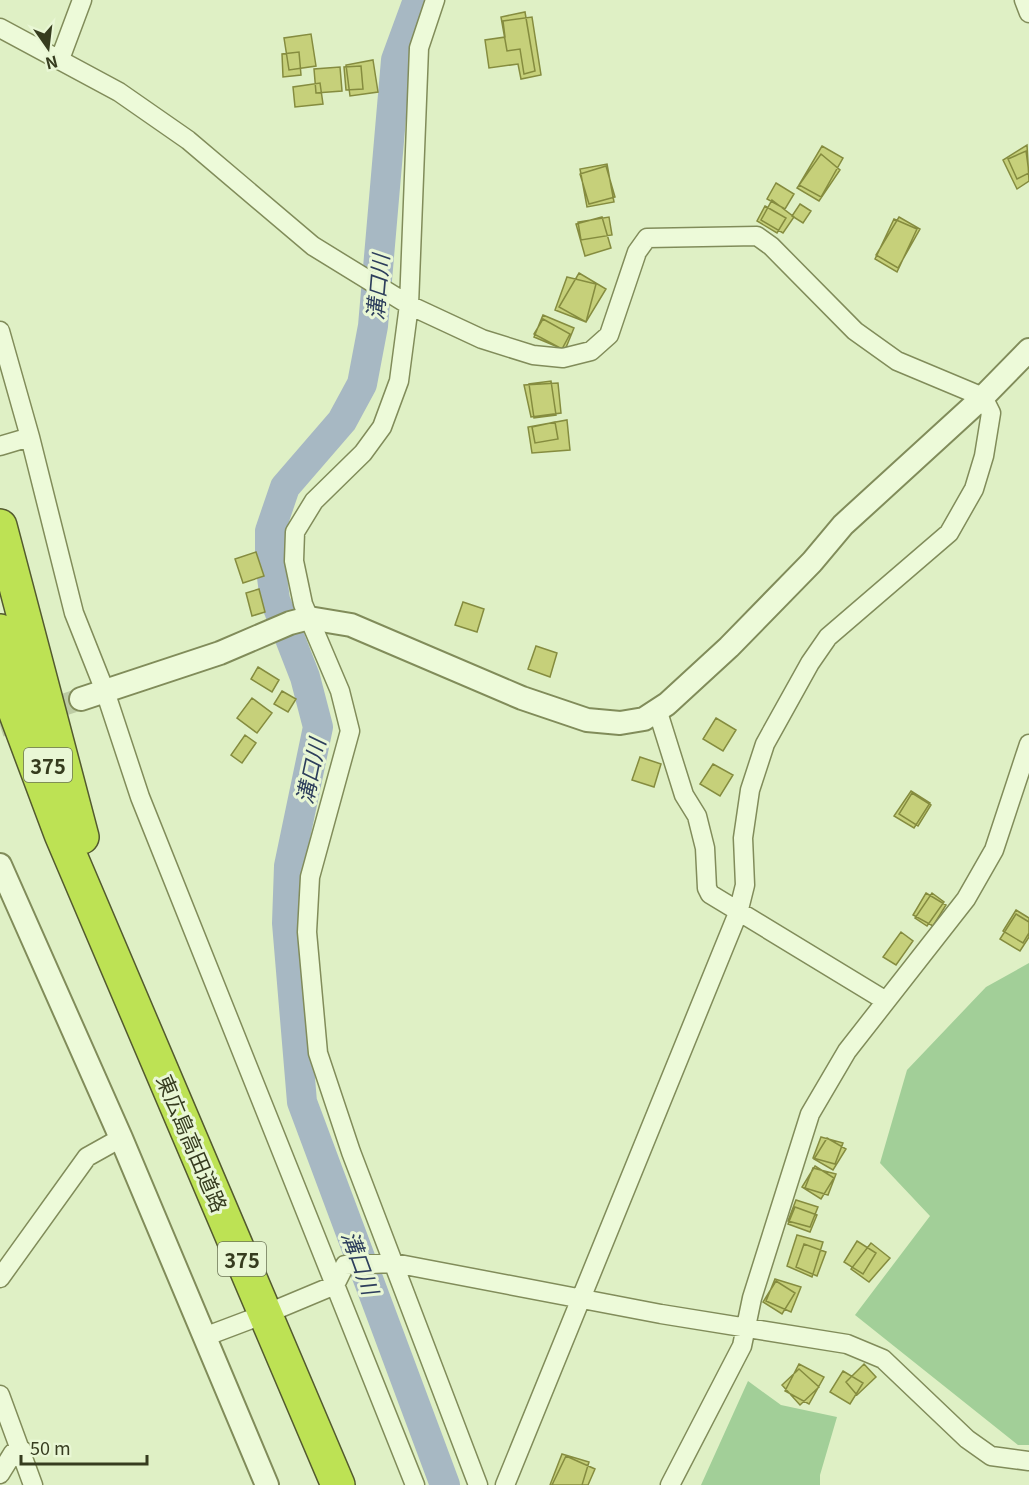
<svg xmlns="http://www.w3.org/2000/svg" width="1029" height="1485" font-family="Georgia,'Noto Sans JP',serif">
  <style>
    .green { fill: #a2cf98 }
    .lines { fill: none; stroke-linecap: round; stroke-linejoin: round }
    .river { stroke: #a7b8c3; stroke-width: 30 }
    .building { fill: #c6d07a; stroke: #858c3f; stroke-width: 1.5 }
    .tertiary-tunnel { stroke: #bdcca4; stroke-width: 22; stroke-dasharray: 22 11; stroke-linecap: butt }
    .minor-casing { stroke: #818c5a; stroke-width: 21 }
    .tertiary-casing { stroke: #818c5a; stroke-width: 26 }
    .motorway-casing { stroke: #535a2e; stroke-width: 36 }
    .minor { stroke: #edfad9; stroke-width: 18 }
    .tertiary { stroke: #edfad9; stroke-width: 22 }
    .motorway { stroke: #bde254; stroke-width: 33 }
    .labels { text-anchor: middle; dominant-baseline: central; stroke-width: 6; stroke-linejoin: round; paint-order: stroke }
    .shield { fill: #e9f7d5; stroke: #6c7456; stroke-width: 1.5 }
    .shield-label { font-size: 20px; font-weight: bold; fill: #363c1f }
    .street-label { font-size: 21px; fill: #363c1f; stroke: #e9f7d5 }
    .water-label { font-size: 22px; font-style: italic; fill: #2d3e5c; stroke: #e9f7d5 }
  </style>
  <rect width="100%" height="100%" fill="#dff0c5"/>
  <path class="green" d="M1029 963V1445H1018L855 1315 930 1216 880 1163 907 1070 986 987Z
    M748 1381 781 1405 837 1417 820 1475V1485H701Z"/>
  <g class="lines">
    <path class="river" d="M418 0 396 60 373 326 362 384 342 421 285 487 270 531V562L275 600 305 677 318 727 289 866 287 923 302 1102 445 1485"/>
  </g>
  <path class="building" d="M525 12 535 71 524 74 520 49 507 51 501 17Z
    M532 17 541 75 521 79 518 64 489 68 485 40 505 37 503 21Z
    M311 34 316 66 289 70 284 38Z
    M299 52 301 75 283 77 282 54Z
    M373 60 378 92 350 96 346 65Z
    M361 66 363 89 346 90 344 67Z
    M340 67 342 91 316 93 314 69Z
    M320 83 323 104 295 107 293 87Z
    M1027 145 1029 181 1017 189 1003 160Z
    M822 146 843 158 821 197 799 185Z
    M1026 151 1029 173 1017 179 1008 159Z
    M821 154 840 170 819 201 797 188Z
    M607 164 614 202 587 207 580 169Z
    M606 166 615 197 589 204 580 174Z
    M776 183 794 194 785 209 767 199Z
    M772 200 794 217 783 233 761 220Z
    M800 204 811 211 803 223 792 216Z
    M765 206 786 218 777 233 757 221Z
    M602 217 611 248 585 256 576 224Z
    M609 217 612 235 581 240 578 222Z
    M899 217 920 229 898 268 876 255Z
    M894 219 917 229 897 272 875 259Z
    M579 273 606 289 586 322 559 307Z
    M567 277 596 284 586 322 555 310Z
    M543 315 574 328 565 350 534 337Z
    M543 319 570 334 562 349 534 334Z
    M551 381 556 415 534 418 529 384Z
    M558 383 561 413 531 417 524 385Z
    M567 420 570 450 532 453 528 427Z
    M555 422 558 439 535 443 532 427Z
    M256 552 264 576 243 583 235 559Z
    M259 589 265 612 252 616 246 593Z
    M463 602 484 609 477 632 455 625Z
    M536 646 557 653 550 677 528 669Z
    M258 667 279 680 272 692 251 679Z
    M282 691 296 699 288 712 274 704Z
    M252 698 272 713 257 733 237 718Z
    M716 718 736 730 723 751 703 739Z
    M245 735 256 743 242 763 231 755Z
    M640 757 661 764 654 787 632 780Z
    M713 764 733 775 720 796 700 784Z
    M911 791 930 803 914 828 894 816Z
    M912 793 931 805 918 826 899 814Z
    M926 893 946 905 933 926 913 915Z
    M932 893 944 902 927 926 915 918Z
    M1016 910 1029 918V933L1023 943 1003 931Z
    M1016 914 1029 922V937L1020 951 1000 939Z
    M901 932 913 941 896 965 883 957Z
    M821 1137 843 1143 835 1164 813 1158Z
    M827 1138 846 1149 833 1170 814 1159Z
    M815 1166 834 1178 821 1199 802 1187Z
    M813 1168 836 1174 828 1195 805 1188Z
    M796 1200 818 1207 810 1227 788 1221Z
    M795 1207 817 1215 810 1232 788 1224Z
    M797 1235 823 1242 812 1277 787 1266Z
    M857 1241 876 1253 863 1274 844 1262Z
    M871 1243 890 1258 869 1282 851 1269Z
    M804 1244 826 1252 817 1276 796 1267Z
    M775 1279 801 1287 791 1312 766 1301Z
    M776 1281 795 1293 782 1314 763 1302Z
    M799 1364 824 1377 809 1404 785 1391Z
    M864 1364 876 1377 857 1395 846 1382Z
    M799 1369 819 1387 800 1405 782 1385Z
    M843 1371 863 1383 850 1404 830 1392Z
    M562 1454 589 1462 582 1485H550Z
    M566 1456 595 1469 588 1485H552Z"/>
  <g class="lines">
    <path class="tertiary-tunnel" d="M0 726 81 699"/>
    <g class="minor-casing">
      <path id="minor" d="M435 0 419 48 409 305 399 381 382 427 363 453 314 501 295 532 294 561 303 604 340 691 350 731 310 877 307 932 318 1053 351 1152 478 1485
        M1024 0 1029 13
        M0 28 119 92 188 140 313 246 409 305 482 339 533 355 563 358 591 351 609 335 637 252 647 238 757 236 771 246 855 331 897 361 983 397 991 413 984 456 974 489 949 533 828 637 810 663 765 744 750 790 743 838 745 885 738 913 505 1485
        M60 59 82 0
        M0 331 30 437 74 613 105 691 140 797 415 1485
        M0 446 30 437
        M657 709 684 795 697 816 705 848 707 888 710 894 886 1001
        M0 1278 87 1157 121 1138
        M280 1308 335 1285 345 1265 394 1263 661 1314 847 1344 883 1359 967 1439 991 1456 1029 1461
        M204 1337 249 1320
        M0 1395 33 1485
        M0 1474 13 1453 22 1450
        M670 1485 742 1346 752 1298 810 1114 847 1051 966 899 994 850 1029 744"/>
    </g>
    <g class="tertiary-casing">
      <path id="tertiary" d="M81 699 220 653 290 623 309 618 351 625 522 698 587 720 620 723 644 719 667 704 729 647 812 562 843 525 983 397 1029 350
        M0 865 121 1138 267 1485"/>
    </g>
    <g class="motorway-casing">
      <path id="motorway" d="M0 526 82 837
        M0 631 21 692
        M0 671 61 834 338 1485"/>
    </g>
    <use href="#minor" class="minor"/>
    <use href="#tertiary" class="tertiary"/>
    <use href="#motorway" class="motorway"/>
  </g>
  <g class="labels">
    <g class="shield">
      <rect x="24" y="748" width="48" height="34" rx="4.5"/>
      <rect x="218" y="1242" width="48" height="34" rx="4.5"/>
    </g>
    <g class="shield-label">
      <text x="48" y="765">375</text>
      <text x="242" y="1259">375</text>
    </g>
    <g class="street-label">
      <text transform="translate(193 1143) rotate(67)">東広島高田道路</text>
    </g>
    <g class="water-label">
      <text transform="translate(376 287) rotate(-85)">溝口川</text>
      <text transform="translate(309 771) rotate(-78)">溝口川</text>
      <text transform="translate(362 1262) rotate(70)">溝口川</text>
    </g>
  </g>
  <g transform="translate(48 48) rotate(166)" stroke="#e9f7d5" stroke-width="4.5" paint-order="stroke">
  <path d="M0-4.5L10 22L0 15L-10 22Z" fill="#363c1f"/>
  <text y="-9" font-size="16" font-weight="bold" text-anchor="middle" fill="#363c1f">N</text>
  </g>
  <path d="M21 1455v9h126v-9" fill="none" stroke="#363c1f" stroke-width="3"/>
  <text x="30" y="1455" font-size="18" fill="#363c1f" stroke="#e9f7d5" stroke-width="4.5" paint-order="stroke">50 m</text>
</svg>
